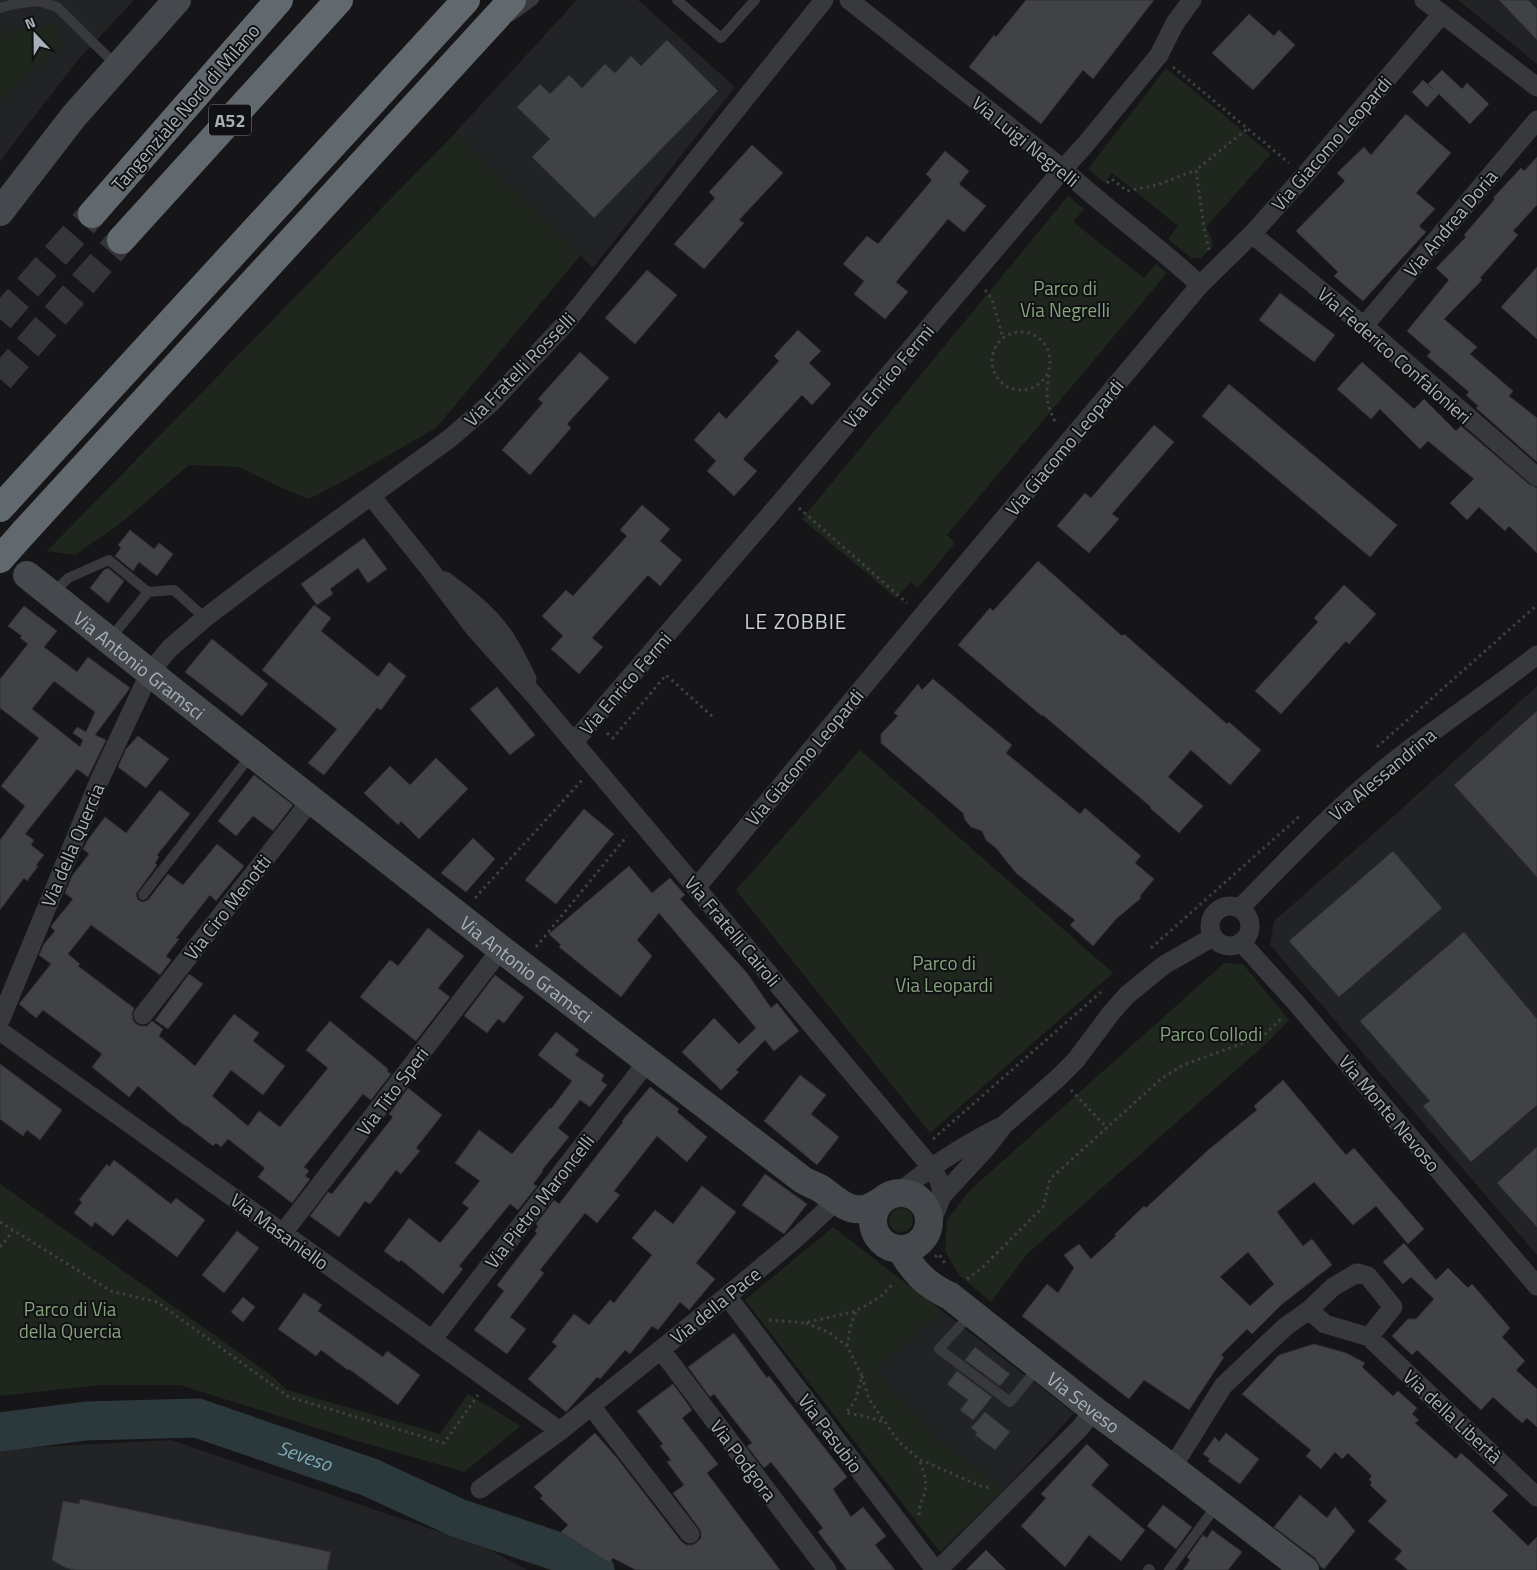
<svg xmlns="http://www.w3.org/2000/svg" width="1537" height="1570" font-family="'Titillium Web',sans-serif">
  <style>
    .built { fill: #222325 }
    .green { fill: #1e261e }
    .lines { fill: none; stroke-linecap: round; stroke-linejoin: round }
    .river { stroke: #2b393d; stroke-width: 39 }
    .building { fill: #404245; stroke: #303134; fill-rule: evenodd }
    .highway-tunnel { stroke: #333538; stroke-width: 28; stroke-dasharray: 28 14; stroke-linecap: butt }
    .path { stroke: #3d4144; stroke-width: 3; stroke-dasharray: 2.5 4; stroke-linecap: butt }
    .lane { stroke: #37393d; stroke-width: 10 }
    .street { stroke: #37393d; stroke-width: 19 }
    .secondary { stroke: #45494d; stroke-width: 28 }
    .highway { stroke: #62696e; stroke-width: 28 }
    .highway-bridge { stroke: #62696e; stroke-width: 28 }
    .labels { text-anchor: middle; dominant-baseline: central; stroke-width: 4; stroke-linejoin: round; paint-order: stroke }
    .shield { fill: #111113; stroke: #7a8187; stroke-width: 1 }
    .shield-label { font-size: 18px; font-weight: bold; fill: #a7b1b9 }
    .street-label { font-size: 19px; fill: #a7b1b9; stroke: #111113 }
    .park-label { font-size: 19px; fill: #85a47d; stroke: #111113 }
    .water-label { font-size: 20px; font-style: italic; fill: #7da9b5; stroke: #111113 }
    .quarter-label { font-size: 21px; letter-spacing: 1px; fill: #c8cfd4; stroke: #111113 }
  </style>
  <rect width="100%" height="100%" fill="#161618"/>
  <path class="built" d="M0 0H134L77 61 0 161V103L11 91 22 30 0 33Z
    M577 0H638L735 87 593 268 455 133Z
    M1458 0H1537V64Z
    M1537 686V1255L1270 945 1274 921 1387 822Z
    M942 1311 1074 1413 1005 1489 940 1442 874 1371Z
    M171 1440 487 1548 527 1570H0V1449Z"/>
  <path class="green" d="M57 23 61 42 0 103V33Z
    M1166 68 1271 154 1206 227 1212 239V247L1201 258H1191L1168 239 1178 226 1112 173 1105 183 1088 169Z
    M455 133 581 255 436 428 340 483 309 499 284 489 239 467 189 465 122 522 75 555 47 551Z
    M1068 196 1084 209 1073 222 1144 278 1156 264 1167 273 947 535 955 543 918 588 911 582 896 598 802 519Z
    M860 750 1113 973 930 1133 736 890Z
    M1224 963 1243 964 1289 1020 1269 1041 1027 1254 991 1302 959 1275 945 1251 947 1220 968 1192Z
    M0 1184 271 1375 287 1390 440 1434 468 1394 521 1426 464 1472 351 1439 180 1385H100L0 1396Z
    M889 1220a12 12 0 1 1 24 0a12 12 0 1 1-24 0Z
    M833 1227 942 1311 875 1371 940 1442 1005 1489 940 1552 745 1300Z"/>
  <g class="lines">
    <path class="river" id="s1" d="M0 1432 86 1421 197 1418 369 1477 458 1518 559 1552 595 1570"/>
  </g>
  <path class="building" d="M1026 0H1154L1093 79 1083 70 1041 124 969 67 994 35 996 37Z
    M1499 0H1528L1537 9V40Z
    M1249 14 1274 36 1279 30 1295 45 1253 90 1212 53Z
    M667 40 718 91 594 218 532 157 550 139 517 107 540 84 550 94 569 75 582 88 605 64 615 73 631 56 641 66Z
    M1442 70 1462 89 1467 83 1489 104 1470 124 1439 94 1427 107 1412 92 1423 80 1434 90 1428 84Z
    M1406 114 1451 153 1416 193 1435 209 1419 226 1426 232 1363 301 1334 276 1338 272 1296 231 1345 181 1337 173 1364 147 1371 155Z
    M752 145 783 173 739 220 744 223 704 269 674 244 715 198 709 192Z
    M945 151 969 171 959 184 986 206 964 232 948 219 896 282 908 292 885 319 854 294 864 281 843 264 867 236 878 244 932 180 926 174Z
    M1537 157V205L1513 231 1518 235 1480 278 1482 280 1444 319 1477 347 1470 354 1513 391 1509 396 1537 418V462L1476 408 1478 406 1466 395 1469 392 1427 356 1431 352 1407 331 1449 280 1436 268 1466 237 1464 235 1495 199 1493 198 1521 168 1524 171Z
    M1537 267V339L1501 307Z
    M647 270 677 295 635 344 605 318Z
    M1280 293 1335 335 1314 362 1259 320Z
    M798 330 821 351 809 363 831 384 812 405 802 395 743 459 757 471 734 496 707 471 716 461 694 440 719 412 726 419 779 361 774 356Z
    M580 352 609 378 567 424 571 428 530 475 502 450 543 403 538 399Z
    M1362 362 1414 409 1424 399 1456 431 1461 426 1530 485 1537 488V553L1509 526 1505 531 1479 507 1467 520 1450 503 1474 479 1428 441 1420 449 1380 409 1371 419 1337 389Z
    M1229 384 1397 525 1370 557 1202 416Z
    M1154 425 1174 442 1112 514 1119 519 1089 553 1057 526 1085 493 1091 498Z
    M642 505 670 529 660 541 682 560 660 586 648 575 592 638 603 647 579 674 551 649 563 636 542 616 566 590 573 596 627 536 620 530Z
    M130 530 154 549 159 543 173 554 157 576 139 562 133 571 115 556 121 548 118 545Z
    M364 538 387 569 368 583 358 568 330 589 333 594 317 605 301 584Z
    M1038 561 1122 636 1124 634 1227 724 1229 722 1261 750 1230 785 1191 750 1168 777 1203 806 1179 833 1150 808 1151 807 1043 715 1042 716 958 645 990 608 993 611Z
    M108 568 124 581 108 603 90 588 104 570Z
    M1344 585 1376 614 1349 644 1346 641 1281 714 1255 691 1318 622 1314 618Z
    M314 605 331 618 321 631 378 677 389 662 406 676 381 710 377 708 324 775 308 763 337 729 262 670Z
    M24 606 57 631 44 647 77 672 88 657 130 688 95 735 106 740 88 777 77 769 25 834 34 840 31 845 44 855 36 865 38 866 27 881 24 878 0 910V840L25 806 1 786 39 738 0 708V679L28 644 20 638 22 636 8 626ZM54 681 95 712 86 732 77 727 73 733 83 740 80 747 32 709Z
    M212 639 268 684 242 716 185 672Z
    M933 679 1012 745 1006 753 1080 814 1085 808 1141 856 1135 863 1154 879 1140 896 1141 898 1116 919 1093 946 1070 925 1075 920 1016 873 996 848 986 840 982 831 971 827 965 820 963 813 881 743V734L898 716 894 713 918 684 922 690Z
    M497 687 535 735 510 755 470 709Z
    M1537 711V877L1454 785Z
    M138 736 169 759 146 788 118 767 126 749Z
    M436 758 468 789 419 839 401 821 398 825 364 793 390 766 410 785Z
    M254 775 293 805 273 831 253 816 236 836 218 821Z
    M160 790 190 814 157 855 159 857 155 863 157 865 136 894 138 900 143 902 148 900 168 874 183 885 217 844 244 866 216 901 210 895 176 938 179 939 166 956 171 960 160 975 91 925 68 954 80 964 78 966 134 1008 132 1014 133 1020 136 1024 141 1026H147L152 1021 163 1029 159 1036 195 1066 234 1014 259 1033 253 1041 285 1066 263 1095 231 1070 212 1096 248 1126 259 1111 280 1127 328 1068 306 1050 330 1021 388 1069 387 1071 391 1074 371 1100 363 1094 304 1167 309 1171 305 1176 310 1179 292 1203 258 1177 265 1168 228 1139 221 1147 216 1143 213 1146 186 1125 185 1126 138 1086 129 1097 92 1067 102 1054 43 1010 36 1018 19 1004 51 964 39 955 44 944 55 931 51 927 52 925 73 899 65 893 72 876 89 854 83 849 87 841 105 817 126 833Z
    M584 809 614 834 556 904 525 880Z
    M473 838 495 859 466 892 441 873Z
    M1393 851 1442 908 1339 997 1289 941Z
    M629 866 652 893 670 878 685 895 680 899 747 973 771 1008 777 1003 799 1031 774 1051 765 1040 736 1070 739 1072 721 1090 682 1052 714 1018 739 1044 756 1028 659 913 637 940 652 956 621 997 559 947 561 945 549 934Z
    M428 928 464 956 438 988 450 997 416 1041 360 997 390 960 398 966Z
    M1464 932 1537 1019V1105L1471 1162 1423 1106 1430 1101 1360 1021Z
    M189 974 203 984 168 1029 155 1020Z
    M495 975 524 997 504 1023 498 1019 487 1033 464 1016Z
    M556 1032 579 1050 575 1055 604 1075 601 1081 607 1085 590 1107 580 1100 558 1128 569 1137 542 1170 543 1171 533 1184 537 1186 518 1210 510 1204 459 1266 463 1269 443 1294 401 1260 399 1262 384 1251 409 1218 440 1243 469 1208 462 1203 480 1181 455 1163 479 1130 512 1154 550 1108 551 1109 572 1081 538 1055Z
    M0 1064 62 1110 40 1140 27 1130 23 1136 0 1119Z
    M800 1075 826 1095 811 1114 839 1137 817 1165 764 1121Z
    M1283 1080 1346 1155 1354 1148 1424 1229 1408 1244 1376 1206 1353 1225 1314 1182 1277 1212 1303 1246 1312 1239 1332 1265 1281 1305 1252 1334 1247 1329 1221 1355 1224 1357 1189 1410 1144 1380 1129 1399 1022 1316 1047 1284 1058 1293 1074 1268 1064 1255 1079 1244 1091 1259 1116 1236 1115 1234 1144 1206 1146 1208 1207 1151 1257 1110 1254 1106ZM1248 1252 1274 1284 1250 1306 1220 1277Z
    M650 1087 679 1109 677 1112 707 1137 687 1162 657 1136 614 1191 620 1195 597 1223 585 1213 540 1270 544 1273 510 1317 526 1329 507 1354 474 1330 504 1291 497 1285 537 1233 535 1231 538 1226 536 1224 554 1200 559 1204 623 1122 622 1121Z
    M408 1088 442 1115 416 1148 420 1151 401 1174 396 1170 370 1204 365 1201 339 1237 310 1216 328 1192 332 1194 393 1117 389 1114Z
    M1537 1147V1227L1497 1183Z
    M114 1160 171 1204 176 1198 205 1220 177 1257 127 1219 113 1236 95 1222 92 1227 74 1213 82 1202 79 1200 107 1164 109 1167Z
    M765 1174 807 1204 784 1234 742 1205Z
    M702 1186 736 1212 696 1263 715 1279 689 1310 680 1302 658 1330 652 1326 630 1354 625 1350 600 1379 597 1377 566 1412 528 1379 557 1346 552 1342 574 1314 589 1325 610 1300 614 1303 652 1255 632 1238 655 1210 673 1224Z
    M237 1231 259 1248 224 1293 202 1275Z
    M1404 1243 1436 1280 1448 1268 1468 1288 1472 1284 1510 1328 1502 1337 1525 1361 1516 1370 1537 1389V1427L1527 1418 1522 1423 1493 1397 1481 1410 1417 1350 1412 1355 1392 1336 1408 1319H1416L1434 1299 1411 1277 1403 1284 1383 1262Z
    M304 1293 322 1305 318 1311 383 1357 387 1351 420 1375 398 1405 349 1369 348 1370 321 1350 316 1356 278 1329Z
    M243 1297 255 1307 243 1322 231 1312Z
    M734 1333 767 1378 769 1376 847 1477 833 1489 851 1517 863 1507 886 1536 875 1545 895 1570H847L818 1532 823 1528 771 1462 764 1468 747 1446 752 1443 714 1394 710 1397 688 1367Z
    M1314 1344 1346 1353 1365 1363 1362 1367 1393 1396 1398 1391 1417 1408 1412 1414 1419 1420 1415 1423 1456 1459 1461 1453 1508 1495 1492 1511 1528 1546 1537 1537V1570H1408L1395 1559 1402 1551 1368 1521 1387 1501 1370 1485 1372 1483 1369 1479 1372 1476 1348 1453 1342 1459 1335 1452 1321 1469 1306 1456 1311 1450 1242 1394 1279 1355Z
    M975 1347 1010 1374 1000 1386 965 1360Z
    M957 1371 992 1397 973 1420 960 1410 968 1400 947 1384Z
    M673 1384 692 1410 682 1418 718 1464 707 1473 780 1570H636L613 1558 609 1563 561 1532 568 1525 540 1498 543 1496 534 1487 595 1433 617 1458 681 1541 686 1545H692L696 1543 701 1538V1532L699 1528 673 1493 684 1485 667 1462 671 1460 660 1446 663 1444 637 1411Z
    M985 1412 1010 1432 995 1450 975 1435 977 1432 971 1428Z
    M1226 1433 1259 1459 1240 1484 1208 1461 1210 1459 1203 1454 1215 1437 1219 1442Z
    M1087 1444 1109 1465 1091 1485 1145 1530 1121 1561 1089 1535 1065 1567 1021 1526 1046 1498 1041 1494Z
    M1300 1495 1327 1518 1335 1507 1355 1531 1324 1569 1320 1566 1315 1558 1274 1527Z
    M80 1499 331 1552 327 1570H75L66 1568 52 1560 63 1501 79 1504Z
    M1163 1505 1192 1527 1176 1549 1147 1526Z
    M1212 1530 1242 1552 1228 1570H1183L1190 1560 1187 1557 1203 1535 1207 1538Z
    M986 1550 1006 1570H966Z"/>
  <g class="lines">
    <path class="highway-tunnel" d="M0 319 92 214
      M0 379 121 240"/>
    <path class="path" d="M1173 67 1289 163
      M1107 183 1112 179 1127 191 1157 185 1196 170
      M1209 250 1204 228 1196 170 1247 129
      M985 290 992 299 1003 338
      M992 361a29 29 0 1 1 58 0a29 29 0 1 1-58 0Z
      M1049 375C1045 396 1047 407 1057 425
      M799 508 907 603
      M607 733 613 738 666 675 713 717
      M1377 747 1537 605
      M475 898 582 780
      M536 947 627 836
      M1151 948 1301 815
      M1071 1090 1107 1128
      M933 1139 1101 992
      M0 1222 111 1291 157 1302 289 1397 444 1443 478 1395
      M0 1247 13 1231
      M935 1257 939 1254 946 1265
      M967 1279 982 1268 1043 1207 1050 1179 1161 1079 1183 1065 1263 1036 1283 1017
      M769 1320 805 1323 856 1311 880 1297 894 1283
      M806 1323 830 1333 847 1346 862 1376 855 1401 846 1413 865 1416 884 1422
      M847 1346 851 1325 856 1311
      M862 1376 869 1399 898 1441 919 1459 980 1486 992 1488
      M919 1515C919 1504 923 1500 925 1491 928 1481 922 1468 919 1459"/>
    <path class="lane" d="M677 0 721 38 755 0
      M0 8 14 4 38 1 57 7 117 66
      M512 16 534 0
      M148 592 174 590 205 618
      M53 594 68 578 109 560 148 592 110 639
      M143 895 251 755
      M971 1314 939 1349 1010 1402 1038 1368
      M1148 1570 1149 1569 1150 1570
      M1169 1570 1217 1505"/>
    <path class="street" d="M849 0 1063 169C1107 210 1156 244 1200 285
      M1424 0 1537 87
      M1252 234 1364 326 1537 477
      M1364 326 1537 120
      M371 496 428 567 475 629 534 695 926 1161C935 1173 942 1181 942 1196
      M445 581C465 596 485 611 500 631 511 645 519 663 527 679
      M574 742 786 496 1063 169 1085 145 1159 55 1175 23 1192 0
      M696 888 922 616 1200 285 1252 234 1305 175 1442 14
      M1210 926a20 20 0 1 1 40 0a20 20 0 1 1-40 0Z
      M1241 909 1246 902C1292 855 1337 807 1388 766 1436 727 1489 693 1537 655
      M1241 942 1297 1004 1537 1286
      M143 1015 312 799
      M0 1021 99 781 150 672 170 648 205 618 255 580 449 439 492 402 564 325 824 0
      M0 1031 560 1431
      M899 1193C929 1167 963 1146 998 1128
      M929 1228 942 1196 987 1147 1004 1125 1058 1078 1076 1060 1111 1013 1127 995 1164 965 1213 937
      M283 1233 501 949
      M727 1296 935 1570
      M1309 1310 1333 1287 1357 1273 1368 1276 1393 1307 1369 1337
      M432 1340 647 1062
      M661 1350 827 1570
      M591 1406 690 1534
      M1172 1468 1223 1386 1285 1327 1309 1310 1325 1324 1369 1337 1537 1497
      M480 1489 560 1431 727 1296 793 1241 836 1201
      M938 1570 1080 1428 1094 1410"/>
    <g class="secondary">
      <path d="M0 212 74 116 177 0"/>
      <path id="s2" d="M27 575 174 692 501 949 803 1180C808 1183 813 1185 818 1187 832 1195 845 1212 863 1209 870 1208 876 1204 881 1201"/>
      <circle cx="901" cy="1221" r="28"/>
      <path id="s3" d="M901 1250C914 1272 926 1285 950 1296L1094 1410 1172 1468 1305 1570"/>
    </g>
    <path class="highway" d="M92 214 279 0
      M121 240 339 0
      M0 508 466 0
      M24 532 512 0"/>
    <path class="highway-bridge" d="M0 559 24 532"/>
  </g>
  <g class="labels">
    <rect class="shield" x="209" y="104.5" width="42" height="31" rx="4"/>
    <g class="shield-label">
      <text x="230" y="120">A52</text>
    </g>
    <g class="street-label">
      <text transform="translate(185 107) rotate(-49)">Tangenziale Nord di Milano</text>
      <text transform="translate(1026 141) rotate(39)">Via Luigi Negrelli</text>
      <text transform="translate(1331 143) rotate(-49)">Via Giacomo Leopardi</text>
      <text transform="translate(1450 223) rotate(-50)">Via Andrea Doria</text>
      <text transform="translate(1395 355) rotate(41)">Via Federico Confalonieri</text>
      <text transform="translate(519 369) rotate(-46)">Via Fratelli Rosselli</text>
      <text transform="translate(888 376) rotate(-50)">Via Enrico Fermi</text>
      <text transform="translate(1064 447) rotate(-50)">Via Giacomo Leopardi</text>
      <text stroke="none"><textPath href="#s2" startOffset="144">Via Antonio Gramsci</textPath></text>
      <text transform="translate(625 683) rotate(-49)">Via Enrico Fermi</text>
      <text transform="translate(804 757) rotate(-50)">Via Giacomo Leopardi</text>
      <text transform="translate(1382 774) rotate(-40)">Via Alessandrina</text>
      <text transform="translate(72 845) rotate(-67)">Via della Quercia</text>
      <text transform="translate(227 907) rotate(-52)">Via Ciro Menotti</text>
      <text transform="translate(733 931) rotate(50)">Via Fratelli Cairoli</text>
      <text stroke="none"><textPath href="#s2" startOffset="636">Via Antonio Gramsci</textPath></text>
      <text transform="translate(392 1091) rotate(-53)">Via Tito Speri</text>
      <text transform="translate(1390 1113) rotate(50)">Via Monte Nevoso</text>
      <text transform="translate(539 1201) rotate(-52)">Via Pietro Maroncelli</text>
      <text transform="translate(280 1231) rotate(36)">Via Masaniello</text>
      <text transform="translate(715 1305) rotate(-39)">Via della Pace</text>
      <text stroke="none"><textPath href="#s3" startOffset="239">Via Seveso</textPath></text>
      <text transform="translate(1453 1416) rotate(43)">Via della Libertà</text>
      <text transform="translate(831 1433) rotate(53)">Via Pasubio</text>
      <text transform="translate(744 1460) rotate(53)">Via Podgora</text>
    </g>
    <g class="park-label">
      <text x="1065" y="287">Parco di<tspan x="1065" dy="22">Via Negrelli</tspan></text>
      <text x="944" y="962">Parco di<tspan x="944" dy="22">Via Leopardi</tspan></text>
      <text x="1211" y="1033">Parco Collodi</text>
      <text x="70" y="1308">Parco di Via<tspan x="70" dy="22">della Quercia</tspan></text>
    </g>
    <g class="water-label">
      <text stroke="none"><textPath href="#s1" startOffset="312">Seveso</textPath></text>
    </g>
    <g class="quarter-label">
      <text x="796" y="621">LE ZOBBIE</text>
    </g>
  </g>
  <g transform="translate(35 35) rotate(338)" stroke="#111113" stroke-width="4" paint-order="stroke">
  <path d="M0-4L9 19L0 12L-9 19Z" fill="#a7b1b9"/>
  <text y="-8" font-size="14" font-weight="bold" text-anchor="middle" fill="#a7b1b9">N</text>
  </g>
</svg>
